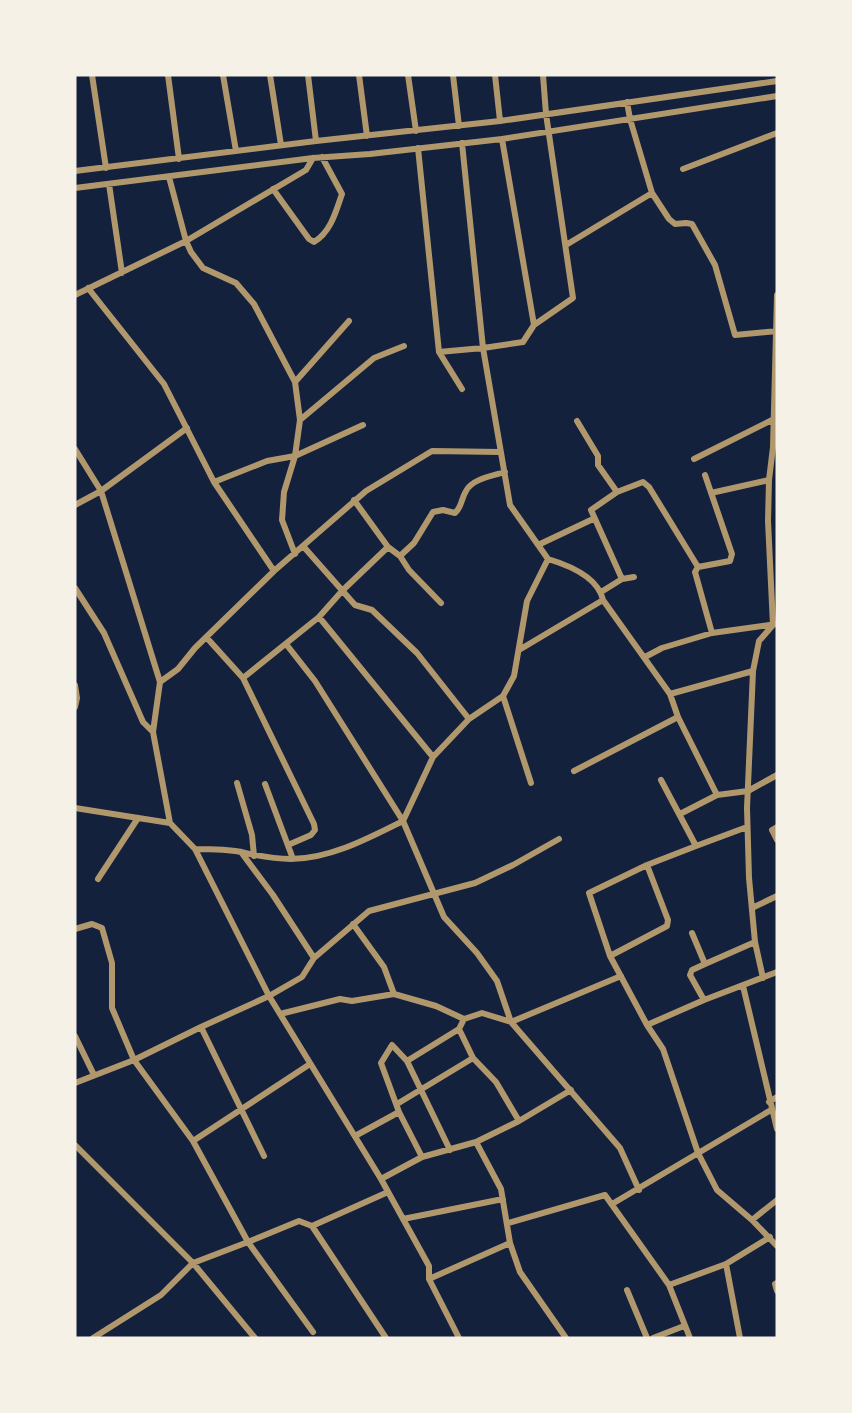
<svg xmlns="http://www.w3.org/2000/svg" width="852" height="1413" font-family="Quicksand,sans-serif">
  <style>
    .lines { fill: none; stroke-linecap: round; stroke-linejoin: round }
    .minor { stroke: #b1986c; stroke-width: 6 }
  </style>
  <rect width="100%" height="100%" fill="#14213d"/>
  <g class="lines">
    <path class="minor" d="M92 75 106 168
      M168 75 179 159
      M223 75 236 151
      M270 75 281 145
      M308 75 316 141
      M359 75 367 136
      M408 75 416 131
      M453 75 459 126
      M495 75 500 121
      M418 148 439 352 462 389
      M683 169 777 133
      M75 171 316 141 500 121 777 81
      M169 177 186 241 191 252 203 268 236 283 254 304 295 382 300 420 295 456 284 492 282 520 295 554
      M109 184 122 273
      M75 188 313 158 370 154 502 139 777 96
      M273 189 309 239 314 242C331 232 336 211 342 194L322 157
      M652 193 669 219 675 224 686 223 692 224 715 265 735 335 777 331
      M566 245 652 193 630 119 627 102
      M88 288 164 384 214 482 274 571
      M75 295 186 241 306 170 313 158
      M534 325 573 298 546 114 543 75
      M439 352 483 348 523 342 534 325 502 139
      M295 382 349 321
      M300 420 374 358 404 346
      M577 421 598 456V465L617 492
      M75 449 101 491 160 682 153 732 170 823 195 849 269 996 381 1179 429 1266V1279L459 1338
      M694 459 774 419
      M214 482 267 461 295 456 363 425
      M711 493 769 480
      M354 500 388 547 400 556 409 570 441 603
      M75 505 101 491 187 428
      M538 545 593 519
      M303 546 355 605 372 610 417 653 469 719
      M400 556 414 543 433 512 443 510 455 513C462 507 461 499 466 491 472 479 492 476 505 472
      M548 559C568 565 598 577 603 600L670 694 678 717 717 795
      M698 567 730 561 732 554 705 475
      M622 579 591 510 617 492 643 482 649 487 698 567 695 572 712 633
      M75 588 104 633 143 722 153 732
      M601 592 622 579 634 577
      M319 617 433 757
      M207 638 243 678 314 824 315 830 311 835 288 845
      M286 644 315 681 403 821 444 917 477 953 497 981 511 1022 621 976
      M519 650 603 600
      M645 657 662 648 712 633 777 624
      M243 678 319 617 342 591 388 547
      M160 682 178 669 195 648 274 571 366 491 432 451 500 452
      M75 685 77 698 75 707
      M670 694 753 671
      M503 696 531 783
      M574 771 678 717
      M661 780 696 846 647 865 589 893 610 956 647 1025 663 1049 698 1153 717 1190 752 1220 777 1246
      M237 783 252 835 254 856
      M265 784 293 859
      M75 808 170 823
      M680 814 717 795 748 791 777 775
      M777 827 772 830 777 840
      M696 846 747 827
      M195 849C210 849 227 849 241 852 258 856 273 859 291 859 330 859 369 838 403 821L433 757 469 719 503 696 514 676 527 601 548 559 510 505 483 348 462 143
      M98 879 138 818
      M752 908 777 896
      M353 924 384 967 394 994
      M75 929 92 924 102 928 112 963V1008L134 1060 193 1141 248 1242 193 1263 161 1295 93 1338
      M692 933 705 964 692 970 690 975 704 1000
      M610 956 667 926 668 920 647 865
      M314 958 369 911 475 883 513 865 559 839
      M705 964 755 942
      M763 978 755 942 749 878 747 808 753 671 759 641 773 625 768 521 769 480 773 447 777 295
      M743 986 777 1129
      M280 1014 340 999 352 1001 394 994 436 1006 464 1019
      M647 1025 704 1000 777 972
      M201 1027 264 1156
      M459 1029 473 1058 496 1082 519 1121
      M75 1036 94 1075
      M407 1061 459 1029 464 1019 482 1013 511 1022 620 1148 639 1190
      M75 1083 134 1060 201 1027 269 996 302 977 314 958 273 895 241 852
      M769 1102 777 1097
      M397 1104 473 1058
      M355 1136 399 1112
      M193 1141 310 1064
      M75 1145 193 1263 255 1338
      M422 1157 399 1112 381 1063 392 1045 407 1061 450 1150
      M381 1179 422 1157 476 1142 519 1121 571 1090
      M612 1204 771 1110
      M403 1219 503 1199
      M752 1220 777 1200
      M508 1223 605 1195 669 1285 690 1338
      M312 1226 299 1221 248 1242 313 1332
      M510 1243 520 1272 566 1338
      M429 1279 510 1243 501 1189 476 1142
      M777 1283 775 1284 777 1291
      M669 1285 726 1264
      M627 1290 647 1338
      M386 1338 312 1226 388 1192
      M653 1338 684 1326
      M740 1338 726 1264 770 1237"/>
  </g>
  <rect width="852" height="1413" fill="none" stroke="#f6f1e7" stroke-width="153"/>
</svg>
